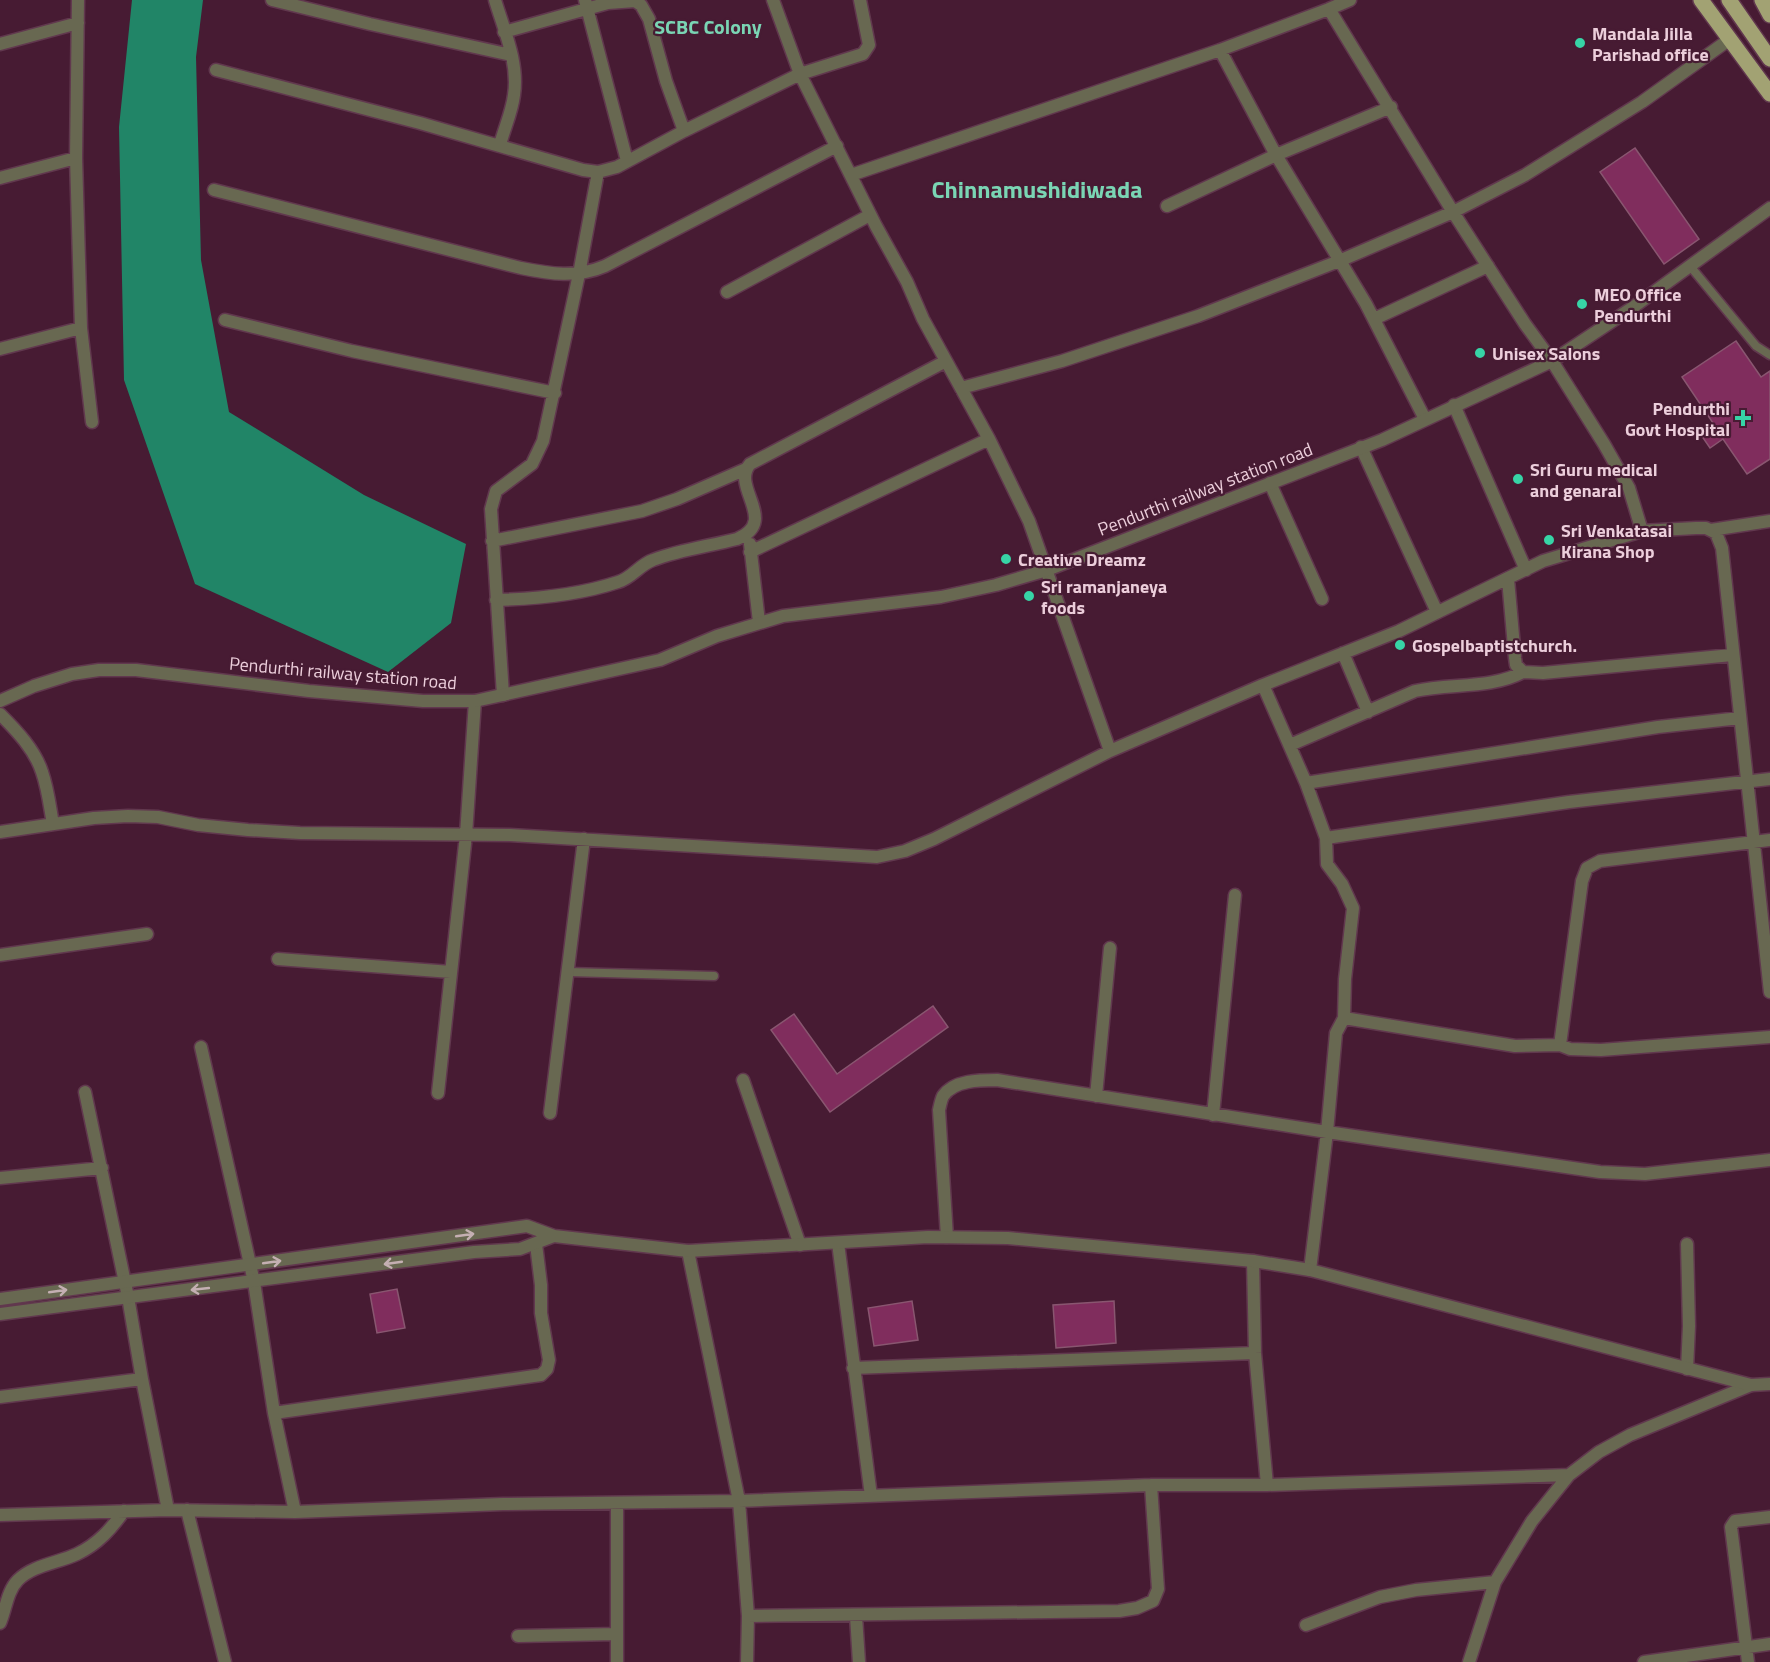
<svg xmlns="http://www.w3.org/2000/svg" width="1770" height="1662" font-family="'Titillium Web',sans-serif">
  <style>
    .water { fill: #218567 }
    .building { fill: #802d5d; stroke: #895670; stroke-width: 1.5 }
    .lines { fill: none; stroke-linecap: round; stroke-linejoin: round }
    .service-casing { stroke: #61384e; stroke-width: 11 }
    .minor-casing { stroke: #61384e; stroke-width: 15 }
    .tertiary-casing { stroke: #61384e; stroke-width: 15 }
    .primary-casing { stroke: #61384e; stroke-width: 18 }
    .service { stroke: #686851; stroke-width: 8 }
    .minor { stroke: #686851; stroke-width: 12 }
    .tertiary { stroke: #686851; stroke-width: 12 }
    .primary { stroke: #a2a273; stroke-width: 15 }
    .oneway { stroke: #c4afb2 }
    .poi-dot { fill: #37d4a6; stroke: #471b33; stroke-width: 2 }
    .labels { text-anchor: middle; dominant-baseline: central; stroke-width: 4.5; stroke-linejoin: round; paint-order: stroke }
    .poi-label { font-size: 18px; font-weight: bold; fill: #eccedb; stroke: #471b33; text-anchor: start }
    .street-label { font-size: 18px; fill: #eccedb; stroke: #471b33 }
    .neighbourhood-label { font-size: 20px; font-weight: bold; fill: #7ad5b4; stroke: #471b33 }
    .district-label { font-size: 24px; font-weight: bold; fill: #7ad5b4; stroke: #471b33 }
  </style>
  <rect width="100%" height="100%" fill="#471b33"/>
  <path class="water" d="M132 0H203L196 57 201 260 229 412 364 495 466 544 451 623 388 672 195 584 124 380 119 127Z"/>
  <path class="building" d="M1635 148 1699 239 1664 264 1600 172Z
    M1736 341 1761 377 1770 371V459L1747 474 1723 439 1710 448 1699 432 1713 423 1682 377Z
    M933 1006 948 1027 830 1112 771 1030 794 1014 837 1074Z
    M397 1289 405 1328 377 1333 370 1294Z
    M912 1301 918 1340 874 1346 868 1308Z
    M1114 1301 1116 1343 1056 1348 1053 1305Z"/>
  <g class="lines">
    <g class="service-casing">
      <path id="service" d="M1690 266 1756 346 1770 355
        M569 972 714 976"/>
    </g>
    <g class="minor-casing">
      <path id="minor" d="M78 0 76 158 81 328 92 422
        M272 0 370 24 511 55
        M495 0C504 30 519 63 514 95 512 112 504 129 500 145
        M585 0 627 161
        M773 0 800 74 876 226 907 282 923 319 989 439 1029 521 1110 751
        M1329 9 1350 0
        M504 32 608 3 635 1 641 5 649 19 666 81 684 131
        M0 44 78 23
        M216 70 420 123 583 170 598 172 617 167 684 131 800 74 863 54 869 45 860 0
        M851 175 1220 50
        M0 178 76 158
        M214 190 521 268C550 274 577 278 605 266L837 146
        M1167 206 1276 155 1391 107
        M727 292 870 215
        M1374 319 1488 266
        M225 320 352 351 555 393
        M0 349 81 328
        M961 388 1062 361 1198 316 1339 261 1453 212 1525 175 1642 102 1730 39
        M1454 405 1526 570
        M1425 419 1366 304 1276 155 1220 50 1329 9 1453 212 1525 324 1552 361 1604 444 1629 488 1642 531
        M1361 447 1437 612
        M1270 483 1322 599
        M1711 530 1770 521
        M492 541 642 511 677 499 746 469
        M750 544 759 622
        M750 552 989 439
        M1508 579 1515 658 1516 665 1523 672 1543 673 1732 655
        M496 600C537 599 579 595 618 582 632 578 639 565 653 560 679 550 710 546 737 539 780 521 730 487 750 464L946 361
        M1343 653 1368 712
        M1263 685 1306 783 1326 838 1327 864 1342 884 1353 908 1345 979 1344 1018 1336 1033 1327 1132 1310 1270
        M503 695 491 509 496 491 532 464 543 441 579 274 598 172
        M0 714C17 731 35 750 42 772 48 789 50 808 53 824
        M1290 745 1415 691C1451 683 1491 689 1523 672
        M1306 783 1658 727 1740 718
        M0 832 94 818 128 816 158 817 198 825 248 830 300 833 510 835 877 857 905 851 934 839 1110 751 1263 685 1399 631 1543 561 1642 531 1696 528H1706L1716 533 1722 548 1770 992
        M1326 838 1569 802 1770 779
        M0 955 147 934
        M278 959 451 972
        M1344 1018 1515 1046 1560 1045 1570 1049 1601 1050 1770 1037
        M1560 1045 1582 881 1587 868 1600 861 1770 840
        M201 1047 254 1282 274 1413 295 1512
        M743 1080 800 1245
        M438 1093 466 835 475 701
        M1096 1096 1110 948
        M550 1113 584 839
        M1213 1115 1235 895
        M0 1178 102 1168
        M947 1237 939 1110C940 1106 941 1100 943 1096 954 1080 980 1080 997 1080L1327 1132 1600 1172 1645 1174 1770 1160
        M838 1243 871 1496
        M688 1251 739 1501 748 1616 1119 1611 1137 1608 1153 1601 1158 1589 1151 1485
        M853 1368 1255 1353
        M1687 1369 1689 1326 1687 1244
        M0 1397 142 1379 128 1297 85 1092
        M274 1413 541 1375 547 1369 549 1360 541 1313V1285L536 1244
        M1267 1485 1569 1475
        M617 1504V1662
        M168 1510 295 1512 503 1504 739 1501 1151 1485H1267L1255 1353 1253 1261
        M187 1510 225 1662
        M0 1515 168 1510 142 1379
        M856 1616 859 1662
        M0 1623C6 1609 7 1591 18 1580 33 1565 58 1563 77 1554 98 1544 111 1529 124 1511
        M1306 1625 1380 1597 1416 1590 1495 1582
        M518 1636 616 1634
        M747 1662 748 1616
        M1469 1662 1495 1582 1532 1521 1569 1475 1599 1452 1630 1435 1751 1385
        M1644 1662 1770 1644
        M1748 1662 1731 1527 1735 1521 1770 1517"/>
    </g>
    <g class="tertiary-casing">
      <path id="tertiary" d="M0 701 34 686 72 674 99 670H136L309 691 423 701H475L660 660 717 636 783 616 941 597 996 585 1047 570 1382 440 1552 361 1632 308 1770 208
        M0 1299 527 1226 554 1236 688 1251 928 1237 1008 1238 1253 1261 1310 1270 1751 1385 1770 1384
        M0 1314 474 1252 520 1249 554 1236"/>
    </g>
    <g class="primary-casing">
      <path id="primary" d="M1701 0 1770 94
        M1729 0 1770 59
        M1762 0 1770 15"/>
    </g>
    <use href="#service" class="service"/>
    <use href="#minor" class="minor"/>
    <use href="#tertiary" class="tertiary"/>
    <use href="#primary" class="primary"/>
  </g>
  <defs><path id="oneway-shaft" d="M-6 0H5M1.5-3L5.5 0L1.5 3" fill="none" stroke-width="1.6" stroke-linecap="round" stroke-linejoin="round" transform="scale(1.5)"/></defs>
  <g class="oneway">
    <use href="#oneway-shaft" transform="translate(465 1235) rotate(-8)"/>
    <use href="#oneway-shaft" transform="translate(272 1262) rotate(-8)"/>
    <use href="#oneway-shaft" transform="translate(393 1263) rotate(172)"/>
    <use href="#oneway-shaft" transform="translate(200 1289) rotate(174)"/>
    <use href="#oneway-shaft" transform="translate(58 1291) rotate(-8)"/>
  </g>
  <g class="poi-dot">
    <circle cx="1580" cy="43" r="6"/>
    <circle cx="1582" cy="304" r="6"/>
    <circle cx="1480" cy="353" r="6"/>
    <path d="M1740 409h6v6h6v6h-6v6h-6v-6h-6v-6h6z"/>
    <circle cx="1518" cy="479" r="6"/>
    <circle cx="1549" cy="540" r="6"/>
    <circle cx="1006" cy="559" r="6"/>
    <circle cx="1029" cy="596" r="6"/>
    <circle cx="1400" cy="645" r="6"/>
  </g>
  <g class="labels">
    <g class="poi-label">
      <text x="1592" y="33">Mandala Jilla<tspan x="1592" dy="21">Parishad office</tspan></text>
      <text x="1594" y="294">MEO Office<tspan x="1594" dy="21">Pendurthi</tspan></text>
      <text x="1492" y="353">Unisex Salons</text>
      <text x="1730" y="408" text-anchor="end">Pendurthi<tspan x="1730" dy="21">Govt Hospital</tspan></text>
      <text x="1530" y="469">Sri Guru medical<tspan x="1530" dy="21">and genaral</tspan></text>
      <text x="1561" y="530">Sri Venkatasai<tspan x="1561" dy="21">Kirana Shop</tspan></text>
      <text x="1018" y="559">Creative Dreamz</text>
      <text x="1041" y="586">Sri ramanjaneya<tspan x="1041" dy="21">foods</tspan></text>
      <text x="1412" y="645">Gospelbaptistchurch.</text>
    </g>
    <g class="street-label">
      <text transform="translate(1205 489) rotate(-21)">Pendurthi railway station road</text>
      <text transform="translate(343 673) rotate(5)">Pendurthi railway station road</text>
    </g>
    <g class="neighbourhood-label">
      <text x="708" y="26">SCBC Colony</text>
    </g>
    <g class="district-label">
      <text x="1037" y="189">Chinnamushidiwada</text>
    </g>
  </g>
</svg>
